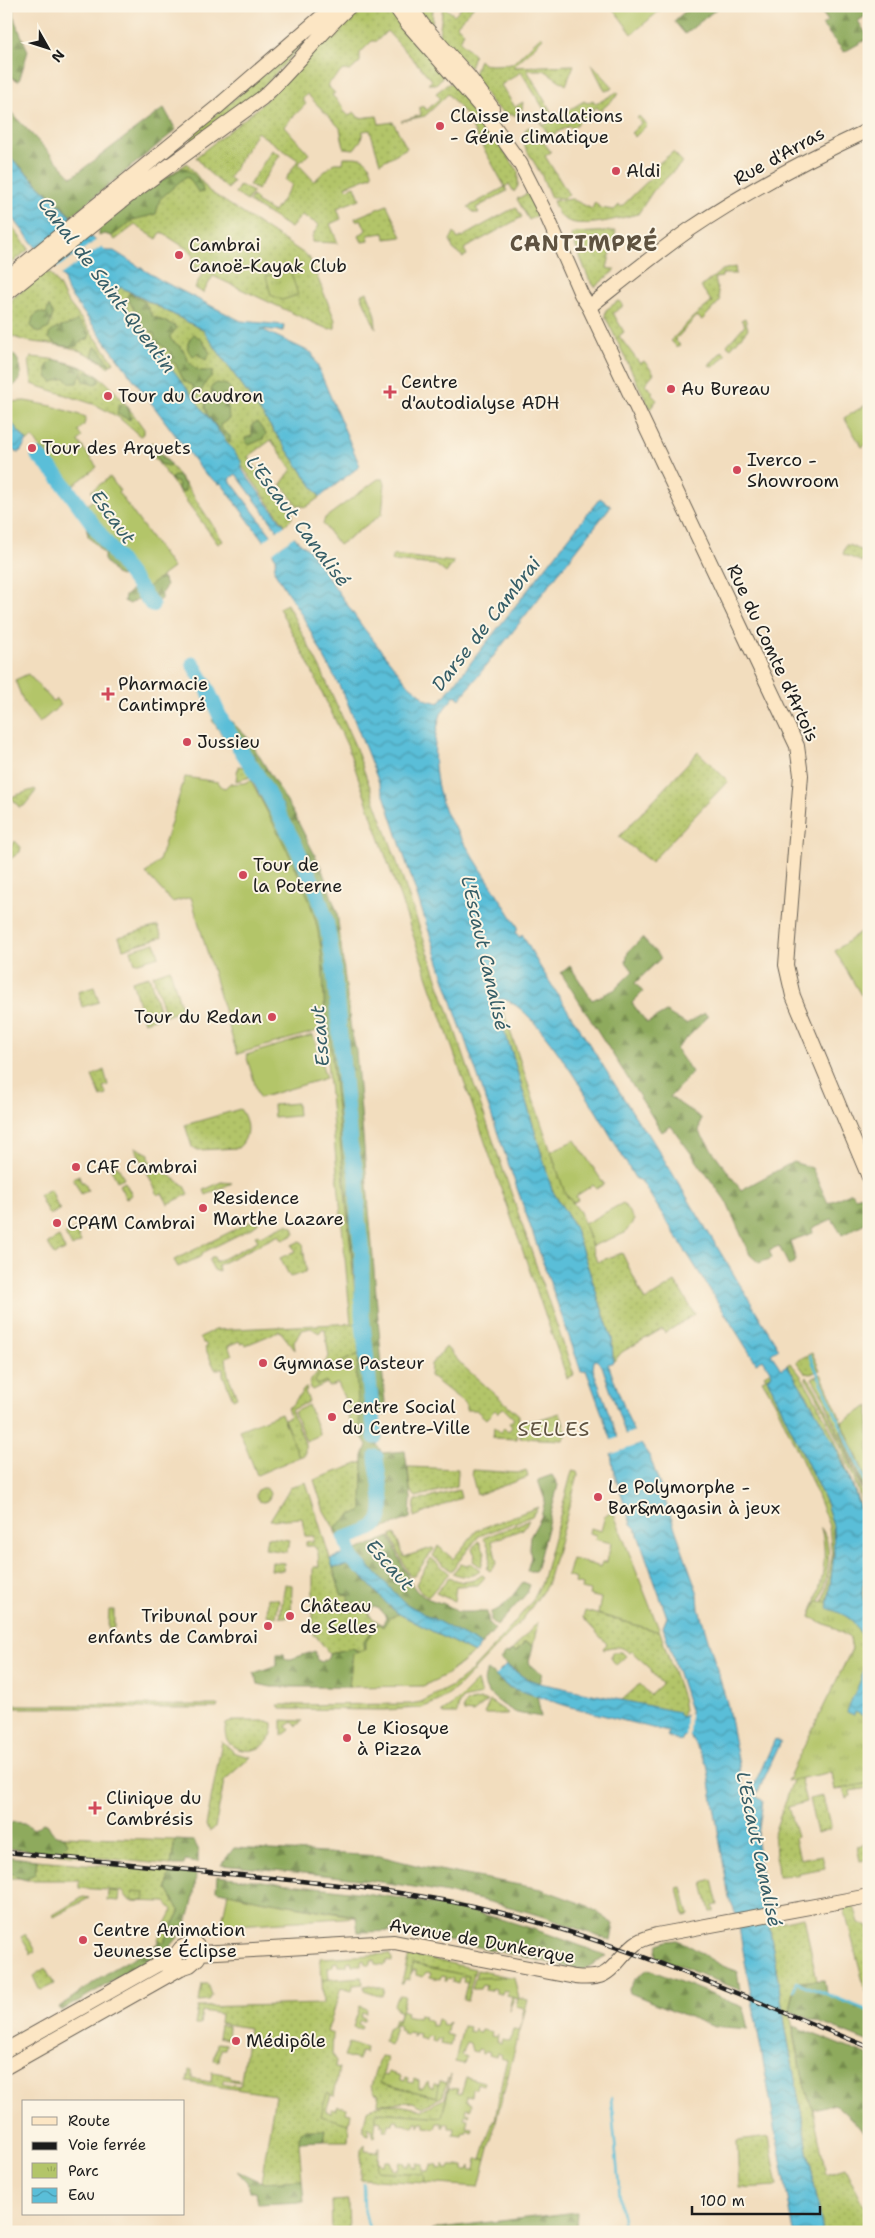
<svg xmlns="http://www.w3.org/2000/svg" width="875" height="2238" font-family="'Shantell Sans',sans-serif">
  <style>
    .grass { fill: url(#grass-dots); stroke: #687042 }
    .forest { fill: url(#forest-firs); stroke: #55633c }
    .park { fill: url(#park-tufts); stroke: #687042 }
    .garden { fill: #b3c569; stroke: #687042 }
    .water { fill: url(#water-waves); stroke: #3b6d7a; fill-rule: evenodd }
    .pier { fill: #f2ddbe }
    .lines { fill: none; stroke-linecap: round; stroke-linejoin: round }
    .stream { stroke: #5abed8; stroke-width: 2.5 }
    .river { stroke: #5abed8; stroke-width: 15 }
    .secondary-casing { stroke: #676055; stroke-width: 16 }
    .secondary { stroke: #fce6c4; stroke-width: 14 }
    .rail-casing { stroke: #1c1c1c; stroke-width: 4.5 }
    .rail { stroke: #fcf5e5; stroke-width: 2.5; stroke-dasharray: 8; stroke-linecap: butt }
    .poi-dot { fill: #d1495b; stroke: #fcf5e5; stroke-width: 2 }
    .labels { text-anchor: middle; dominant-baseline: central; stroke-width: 4; stroke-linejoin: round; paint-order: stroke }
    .poi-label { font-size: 18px; fill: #1c1c1c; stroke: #fcf5e5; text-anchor: start }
    .street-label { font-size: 18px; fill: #1c1c1c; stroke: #fcf5e5 }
    .water-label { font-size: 19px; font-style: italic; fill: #355d67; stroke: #fcf5e5 }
    .quarter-label { font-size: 20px; letter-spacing: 1px; fill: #5e5240; stroke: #fcf5e5 }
    .district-label { font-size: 22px; font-weight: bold; letter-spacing: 1px; fill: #5e5240; stroke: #fcf5e5 }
  </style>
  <defs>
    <pattern id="grass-dots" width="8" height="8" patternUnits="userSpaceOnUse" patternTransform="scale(1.25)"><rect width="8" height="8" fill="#b3c569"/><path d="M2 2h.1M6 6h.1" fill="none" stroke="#99a95a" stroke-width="1.8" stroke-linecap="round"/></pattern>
    <pattern id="forest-firs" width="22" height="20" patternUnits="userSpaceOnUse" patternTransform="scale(1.25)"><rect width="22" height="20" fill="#8eaa5d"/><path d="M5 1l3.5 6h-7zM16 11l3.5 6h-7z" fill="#738a4c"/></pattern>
    <pattern id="park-tufts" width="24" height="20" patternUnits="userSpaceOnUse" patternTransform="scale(1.25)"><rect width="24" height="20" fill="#b3c569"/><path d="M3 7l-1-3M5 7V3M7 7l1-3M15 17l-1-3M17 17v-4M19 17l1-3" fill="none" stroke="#99a95a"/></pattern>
    <pattern id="water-waves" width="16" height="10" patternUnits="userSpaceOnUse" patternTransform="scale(1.25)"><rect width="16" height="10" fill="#5abed8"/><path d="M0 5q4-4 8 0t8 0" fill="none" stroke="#4a9aae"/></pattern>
  </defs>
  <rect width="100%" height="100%" fill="#fcf5e5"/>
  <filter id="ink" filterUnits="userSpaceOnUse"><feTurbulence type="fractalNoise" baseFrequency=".02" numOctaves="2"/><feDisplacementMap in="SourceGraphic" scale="10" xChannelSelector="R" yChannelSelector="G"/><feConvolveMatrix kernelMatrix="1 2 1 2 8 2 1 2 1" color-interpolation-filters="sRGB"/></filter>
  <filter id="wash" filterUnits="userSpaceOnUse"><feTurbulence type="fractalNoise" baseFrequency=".0096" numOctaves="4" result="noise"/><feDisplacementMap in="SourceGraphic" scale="20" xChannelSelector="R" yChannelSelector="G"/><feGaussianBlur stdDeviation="1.12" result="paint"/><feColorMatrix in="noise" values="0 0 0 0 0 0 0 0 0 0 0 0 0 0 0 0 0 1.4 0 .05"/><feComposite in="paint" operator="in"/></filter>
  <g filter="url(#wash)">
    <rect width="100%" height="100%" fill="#f2ddbe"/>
    <path class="grass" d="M363 6H383L387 10 389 8 444 73 441 79 436 84H428L432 80 387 31 377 41H372L360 53V62L350 71 343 70 327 85 335 93 332 95 344 108 343 110 349 116 354 112 359 118 377 116 379 124 393 122 407 148 380 163 370 130 363 131 361 140 354 149 344 148 340 128 307 94 302 99 306 104 284 126 309 154 298 164 314 181 334 163H343L344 157C361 157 368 156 373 175L346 186 347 189 355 186 360 199 337 208 341 219 330 224 338 243 312 242V237L319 225 302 215 291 228 249 202 252 196 257 200 256 202 274 212 292 185 285 180 298 160 257 132 229 178 233 181 228 189 206 170 196 157 258 108 356 8 358 11Z
      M414 6H433L432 27Z
      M443 6 454 15 463 6H474L457 25 464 32 460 41 474 55 470 68 439 35Z
      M311 35 256 95 193 143 191 135Z
      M541 36 543 38 513 67 574 65 566 85 544 70H527L553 115 547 114 521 72 501 85 515 107 523 102 522 109 518 115C495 117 485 92 475 76L474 72 479 60 483 64 491 65 512 64Z
      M591 63 613 87 612 89 605 91Z
      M453 83 457 85 518 171V186L514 192 509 184 505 187 464 113 448 94 425 116 401 121 421 115 419 108 422 106 427 110 440 98 436 93 448 84Z
      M617 92 619 94 600 111 596 107 572 128 569 126 550 136 534 114V112L544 125 584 101 587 103 593 100 596 104Z
      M639 116 647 125 635 137 631 133 641 123 637 118Z
      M529 127 532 128 551 152 545 156 569 195 563 198H551L541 174 525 147 523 137 526 129Z
      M272 150 280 155 257 190 249 185Z
      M673 152 683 162 653 191 638 214C619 218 579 231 563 218 557 214 556 208 553 201L572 199 592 209 595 202 600 208 614 210 619 205 621 207 654 175 658 164Z
      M187 163 209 191 309 257 335 320V328L328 329 316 324 213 276 203 293 195 288 202 274V269H195L192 252 161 232 157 239 135 225 115 240 102 226 136 198Z
      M240 185 253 192 247 201 235 193Z
      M505 187 507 191 476 208 479 213H474L468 207Z
      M530 192 539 211 536 216 529 220 517 199Z
      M387 205 402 237 385 239 384 233 368 235 369 241 362 242 359 236 366 230 361 219 356 221 355 218Z
      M516 207 522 217 464 249 467 255 463 257 453 249 450 240 454 233 458 239Z
      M6 219 29 249 6 268Z
      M616 231 607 268 615 270 595 287 589 279 571 235 574 233Z
      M735 267 736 274H722V277L715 278 720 301 702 320 697 316 675 340 680 345 675 347 676 346 671 341 692 318 712 302 701 287 722 270Z
      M44 273H50L60 287 65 298 114 362 108 367C91 353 72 347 51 344 34 342 21 342 6 333V306L14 297Z
      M120 287 203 330 320 497 306 507 297 505 281 484 292 469 271 440 248 457 293 514 292 518 285 525 117 295V290Z
      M367 292 375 312 376 329 361 295Z
      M618 301 622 303V307L613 313 624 332 619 336 640 364 644 361 654 373 645 384 653 392 651 394 657 400 650 409 605 316 606 310Z
      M745 318 748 329 731 348 727 345 745 325 741 320Z
      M722 351 726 354 715 366 711 367 709 365Z
      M31 357C96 362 108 379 144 429V434L140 436 118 417 96 405 32 384 29 360Z
      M152 442 187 486 223 541 218 544 148 449 147 446Z
      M846 545H849L863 551 862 562 843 554Z
      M393 555 454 562 446 573 436 565 392 561Z
      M287 604 322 672 355 746 392 848 574 1375 567 1378 347 745 308 663 279 608Z
      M698 752 728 781 651 862 619 837Z
      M238 766 244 767 251 777 236 781Z
      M35 789 36 791 24 806 19 807 11 797Z
      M15 841 21 847 20 852 6 862V854Z
      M158 926 162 937 123 949 119 937Z
      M170 969 182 1010 166 1016 153 975Z
      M149 976 161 1017 144 1022 132 981Z
      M94 987 99 1002 82 1007 78 992Z
      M497 1002 505 1016 565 1193 580 1212 597 1262 622 1253 645 1301 675 1282 695 1314 665 1333 662 1329 622 1352 613 1362 612 1339 574 1226 552 1190 511 1050 495 1007Z
      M104 1070 108 1085 103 1087 107 1095 101 1097 92 1076Z
      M240 1109C249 1121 250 1138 238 1148L198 1150 192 1147 185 1125Z
      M135 1147 149 1154V1161L185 1186 189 1194 168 1204 162 1193 158 1195Z
      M117 1165 124 1178 117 1181 111 1169Z
      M79 1175 81 1182H84L88 1190 81 1194 73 1178Z
      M125 1182 132 1195 126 1198 119 1185Z
      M221 1182 232 1183 206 1195 204 1190Z
      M51 1189 58 1208 61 1209 49 1215 39 1195Z
      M260 1217V1220L254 1227 204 1252 200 1257 178 1267 174 1260Z
      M287 1224 293 1227 295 1234 283 1240 279 1235 218 1265 219 1272 214 1270 209 1261 211 1257H214L216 1262 258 1241 255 1236 258 1234 260 1236Z
      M75 1229 81 1242 72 1247 65 1234Z
      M59 1237 65 1250 54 1255 48 1243Z
      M300 1241 303 1243 306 1270 304 1273 290 1277 280 1258 295 1251 292 1245Z
      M358 1323 359 1354 321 1372 317 1385 326 1381 327 1383 312 1390 309 1383 329 1357 325 1330 323 1328 319 1333 311 1328 302 1330 294 1341 295 1350 280 1331 246 1345 245 1343 241 1344 239 1341 228 1346 232 1355 226 1357 228 1375 237 1397 233 1399 223 1375V1369H215L205 1348 207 1346 205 1343H203L200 1337 215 1330Z
      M446 1347 463 1366 519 1415 517 1439 493 1438 494 1427 500 1432 504 1428 508 1432 512 1427 509 1423 514 1419 503 1408 498 1413 495 1410 486 1419 476 1410H466V1404L430 1376 431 1364Z
      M812 1353 820 1370 811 1374 805 1373 796 1361Z
      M790 1363C816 1386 859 1492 865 1527 869 1554 866 1580 865 1607L862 1595 866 1566 864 1529 853 1490 837 1450 836 1451 810 1401 787 1365Z
      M771 1371 773 1374 767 1378 826 1503 833 1526 834 1555 827 1607 823 1604 832 1556 829 1526 811 1480 775 1402 762 1380 766 1378 764 1375Z
      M821 1374 842 1422 841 1433 867 1500 824 1398 812 1378Z
      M807 1377C820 1388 860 1483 865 1503 868 1514 869 1525 869 1537 864 1501 851 1470 836 1437 827 1417 819 1397 806 1379Z
      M306 1387 307 1390 305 1391 309 1402 291 1410 305 1443V1455L299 1457 284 1419 290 1416 287 1408 291 1406Z
      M560 1413 567 1434 563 1440 520 1438 521 1421 537 1420Z
      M363 1462 362 1511 351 1515 334 1528 324 1511 314 1480Z
      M408 1467 458 1469 457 1486 416 1497 410 1490Z
      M473 1470 518 1473 526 1470 528 1477 477 1495 472 1476Z
      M572 1471 577 1472 578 1475 547 1585 523 1619 457 1688 439 1701 421 1708 385 1710 281 1709 278 1705 410 1704 421 1702 454 1685 470 1672 499 1641 533 1600 542 1582Z
      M306 1482 341 1593 349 1595V1602L370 1610 369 1615 378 1622 364 1643V1650L360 1652 353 1648 329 1653 315 1635 313 1636V1567H319L318 1552 314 1546H306V1542L313 1541 314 1536H305L302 1518 270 1520 290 1488Z
      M256 1495a7 7 0 1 1 14 0a7 7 0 1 1-14 0Z
      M459 1490 461 1498 414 1517 415 1500H421Z
      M538 1507 532 1516 479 1536 451 1571 433 1556 438 1546 453 1559 477 1530Z
      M529 1520 523 1529 492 1541 497 1563 490 1571 487 1569C492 1558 491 1546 483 1538Z
      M821 1528C835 1547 826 1580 820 1601L851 1633 861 1785 869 1783V1788L850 1791 851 1796 846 1798 843 1789 835 1790 832 1772 800 1778 806 1802 788 1807 797 1837 795 1838 800 1859 822 1855 825 1868 798 1873V1875L778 1876 774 1833 793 1780 798 1778 825 1705 852 1649 850 1638 834 1628 810 1617C821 1587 829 1560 821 1528Z
      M395 1534 404 1557 432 1548 434 1549 414 1576H410L408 1573 391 1536Z
      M267 1537 289 1540 287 1552 265 1549Z
      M479 1541 485 1552 481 1567 473 1561 475 1555 472 1549Z
      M431 1558 449 1573 428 1597 419 1590 416 1584Z
      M272 1562 284 1563 283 1571 271 1570Z
      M471 1563 480 1570C471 1577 462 1578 453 1573L460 1564 467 1566Z
      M482 1575 485 1577 478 1585 456 1586 454 1601 436 1593 449 1577C460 1584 472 1583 482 1575Z
      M285 1584 292 1585 291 1617H280Z
      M268 1598 279 1599 276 1617 267 1615Z
      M109 1610H114V1628H108Z
      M585 1611 660 1632 682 1698 684 1710 682 1717 678 1714 622 1700 640 1684 650 1695 662 1684 652 1673 651 1669 631 1651 629 1653C622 1645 614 1646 604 1649L603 1648 607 1644 583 1618Z
      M538 1622 533 1646 525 1642 516 1652 512 1650Z
      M612 1652H622L626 1656 616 1665 611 1658Z
      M477 1681 481 1695 462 1699 459 1704 457 1714H444L442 1712 454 1704Z
      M480 1700 488 1701 473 1713 464 1712 463 1708 465 1703Z
      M490 1701 508 1713 507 1714H484Z
      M6 1705H218L217 1708H6Z
      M282 1720 302 1721 296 1726 293 1722 287 1726 290 1730 282 1736Z
      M233 1721H267L273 1723C275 1761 217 1758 226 1724Z
      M222 1741 235 1753 251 1757 230 1775 224 1782 215 1828 210 1831 206 1826Z
      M823 1796 831 1829 817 1833 809 1799Z
      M64 1836 175 1840 171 1865 61 1854 60 1851 68 1843Z
      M869 1843V1859L860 1861 857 1846Z
      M6 1857H11L9 1870 19 1878H6Z
      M37 1860 169 1871 167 1889 180 1912 164 1943 158 1939 173 1910 166 1902 130 1901 122 1891 79 1888V1880H27L28 1877 35 1874Z
      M712 1880 718 1905 713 1906 714 1911 710 1912 703 1883Z
      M682 1887 689 1915 684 1916 678 1888Z
      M83 1897 89 1898 54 1917 53 1915Z
      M854 1906 859 1923 869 1926V2005L844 1908Z
      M804 1917 817 1981 795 1982 790 2011 793 2030 805 2088 813 2109 826 2174 845 2168 862 2203 869 2211V2232H823L786 2030 769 1924Z
      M26 1934 36 1951 31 1954 21 1937Z
      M414 1955 475 1969 467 2001 463 2000 469 1976 413 1964 409 1980 405 1979 403 1984H401L409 1956Z
      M45 1968 54 1984 42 1990 39 1989 33 1976Z
      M477 1970 509 1977 475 1978Z
      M362 1977 363 1984 353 1985 352 1991 341 1988 327 2032 333 2034 332 2055 336 2061 335 2067 339 2068 334 2096 327 2093 322 2116 349 2124 348 2141H323L325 2138 299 2142 302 2180 261 2182 275 2095 187 2082 189 2070H192V2079L211 2082 212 2072 230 2075 232 2079 239 2080V2082L224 2079 223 2083 240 2086 249 2028 220 2023 221 2014 202 2011 200 2025H195L198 2007 323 2004 322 1980Z
      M202 1984H208L212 1995 209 2001 199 2002Z
      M371 1985 384 1989 382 1996 364 1990V1986Z
      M400 1995 405 1996 398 2023 396 2022 390 2046 384 2041 387 2028 393 2025 395 2019 398 2020 400 2013 394 2005 396 1998Z
      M512 1997 528 2000 520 2030 524 2008 516 2006 518 1999 514 1998 509 2010Z
      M220 2025 228 2026 227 2039 218 2037Z
      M217 2043 226 2044 225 2049H221L219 2061 214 2060Z
      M349 2043 366 2048 365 2053 360 2052 358 2060 344 2056Z
      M381 2057 387 2058 381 2083 436 2097 440 2081 446 2083 448 2078 443 2096 423 2107 413 2102 378 2104 379 2094 375 2093 371 2086 378 2061Z
      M451 2074 442 2117 377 2112 374 2137 372 2135V2129L368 2128V2135L365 2134 363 2130 367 2110C382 2100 405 2106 422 2110L445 2098Z
      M503 2074 508 2075 507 2079 486 2159H481L493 2120H495Z
      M769 2137 778 2186 739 2188 737 2141Z
      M365 2145V2151L377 2152 379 2146 378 2171 425 2174V2183L360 2179 361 2150Z
      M348 2200 349 2232H332L331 2201Z"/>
    <path class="forest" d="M6 6H13L15 21 28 51 19 81 6 75Z
      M691 6H720L685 34 674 21Z
      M817 6H869V14L858 21 869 38 844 52 822 25 828 21Z
      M6 107 72 177 164 108 176 130 71 216 6 153Z
      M182 168H185C192 172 203 183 203 192H198L189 178 185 177 160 199 156 214 133 220 112 236 104 234 99 236V229L136 198Z
      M129 293 145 302 152 316 175 326 176 329 170 336 171 340 182 348 189 362 196 369 200 371H212V376C204 381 205 388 198 395L199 400H195L193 386 184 381 175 363 168 361 165 357 166 354 170 356 171 353 160 344 152 341 155 337 154 333 144 328 127 297Z
      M49 306 53 314 49 328 38 333 31 326 33 317 39 312 46 314Z
      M77 320 90 334 88 339 82 341 75 347C65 346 56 346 49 338V334C58 324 70 328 77 320Z
      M194 334 202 340 210 353 206 360 197 354 194 356C184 350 187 341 194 334Z
      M95 347 100 349 110 365 92 356Z
      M13 354C24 364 25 386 6 388V355Z
      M57 360 82 368 83 370 77 383H71L65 378 53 382C47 379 46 373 47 366L52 361Z
      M86 372 92 373 99 378V382L95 384 84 381 82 376Z
      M217 383 227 385 231 389 228 395 223 394 222 396 228 408 229 419 220 425 223 431 230 436V443L208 416 205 407 206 402 203 398 206 393 212 397 211 387Z
      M119 404 127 406 131 417 130 420 117 414Z
      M257 422 266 434 263 439 249 445 246 443 245 438 252 436V425Z
      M153 446 158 448 163 458 170 463 169 466 160 464 157 457 151 452Z
      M174 476H178L185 485V491L181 492 178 489 179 484 170 479Z
      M88 506 130 563 132 572 141 585 163 578 166 586 161 594 162 598 155 603H146L137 599 130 604 124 601 125 596 135 587 129 579 115 574 104 560V554L88 536 83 510Z
      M223 713 249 739 293 812 321 867 337 912 351 1030 356 1051 386 1415H379L382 1439 377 1445 382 1453 405 1451 411 1498 410 1518 348 1542 336 1535 334 1528 351 1515 362 1511 363 1456 367 1445 360 1433 356 1376 360 1349 355 1280 329 1029 325 1021 322 955 295 869 251 777 212 720Z
      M642 938 661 958 635 983 643 992 632 1003 647 1023 666 1012 686 1024 705 1013 708 1017 676 1049 692 1072 670 1097 701 1118 699 1132 741 1190 793 1162 812 1168 828 1203 852 1192 855 1197 863 1195 869 1205V1221L842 1235 832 1219 812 1228 813 1233 790 1241 796 1261 789 1266 779 1246 769 1250 772 1258 759 1263 750 1255 726 1201 671 1126 662 1132 561 973 570 966 592 1000 614 990 633 971 626 962 628 952Z
      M842 1422 869 1484V1507L856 1467 841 1433Z
      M552 1475 558 1485 536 1571H527L531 1557 529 1547 530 1537 541 1517 545 1500 538 1480Z
      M390 1537C396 1549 410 1587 419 1593 430 1603 447 1601 457 1612H487L489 1624 495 1629 474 1653 453 1670 367 1652 352 1660 349 1687H271L258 1684 254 1673 277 1665V1654H284L285 1659H291L315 1651 317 1660 322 1662 328 1657 329 1653 353 1648 356 1651 364 1650 363 1643 378 1622 382 1625 387 1617 380 1609 374 1607 370 1610 348 1602 349 1595 341 1594 333 1568 351 1565 354 1551Z
      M523 1582 530 1585 527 1593 497 1626 491 1621V1612C505 1609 514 1593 523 1582Z
      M525 1642 533 1646 529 1662 532 1667 542 1673 539 1683 525 1678 500 1660 506 1653 508 1654 512 1650 516 1652Z
      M488 1670 508 1687 537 1695 541 1717C533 1715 524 1715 517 1713 512 1711 507 1707 503 1705 490 1695 478 1687 488 1670Z
      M13 1822 24 1823 34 1829 43 1823 48 1825C52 1833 54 1836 64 1836L68 1843 60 1851 61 1854 6 1848V1826Z
      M175 1840 194 1841 198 1849V1863L185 1861 184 1865H171Z
      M234 1848 380 1856 423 1867 541 1889 588 1906 614 1924 611 1941C576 1928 542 1915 506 1906 413 1882 316 1874 221 1865Z
      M11 1857 37 1860 35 1874 28 1877 27 1880 19 1878 9 1870Z
      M169 1871 196 1874C194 1903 189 1934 163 1952L61 2011 59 2007 110 1971 157 1944 159 1940 164 1943 180 1912 167 1889Z
      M217 1876C296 1885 376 1892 455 1908 507 1918 558 1937 607 1956L583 1970 406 1931 358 1932 356 1916 259 1900 216 1890Z
      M677 1940C699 1948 714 1966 737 1971L740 1990 657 1957 656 1950 658 1944 667 1941Z
      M648 1969 743 2007 748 2029 712 2026 630 1993 629 1989 634 1980Z
      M824 1980 826 1994 869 2011V2042L790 2011 796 1982Z
      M793 2026 869 2056V2140L859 2126 835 2104 813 2109 805 2088Z
      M306 2130H325L323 2141 299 2142 300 2132Z
      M237 2171 261 2182 302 2180 304 2202 258 2204 256 2191H250L247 2182Z
      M577 2212 576 2228 553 2232H428L440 2228Z"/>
    <path class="park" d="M290 270 298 295 282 300 271 295 266 276Z
      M281 1413 299 1457 257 1475 239 1430Z
      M869 1596V1783L835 1790 832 1772 787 1781 852 1649 850 1638 834 1628 810 1617 817 1601 827 1602Z
      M108 1891 120 1892 119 1901 107 1900Z
      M133 1891 145 1892 144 1901 132 1900Z"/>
    <path class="garden" d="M611 6H665L632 34Z
      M25 401 52 406 86 417 84 425 78 431 82 437 78 441 97 467 71 487 46 453 47 451H43L33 438 27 441 6 416V402Z
      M869 403V443L862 447 844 418Z
      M110 477 120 491 118 492 173 568 146 588 85 506 96 498 91 491Z
      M378 479H383L385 483 382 514 339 545 323 524 325 518Z
      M28 674 53 701 56 699 61 705 39 723 24 703 15 680Z
      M185 777 218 782 222 787 225 788 229 784 244 783 251 780C272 823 302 873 315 919 324 951 323 987 325 1021L329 1029 358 1323 351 1324 324 1029 237 1054 191 897 172 902 146 873 159 861Z
      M869 925V989L861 995 835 951Z
      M155 943 159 956 135 963 131 950Z
      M313 1035 326 1078 259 1098 246 1055Z
      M297 1103 298 1116 274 1118 273 1105Z
      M575 1140 604 1184 596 1189 593 1185 576 1196 578 1200 573 1203 565 1193 551 1151Z
      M623 1203 634 1220 625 1233 592 1246 584 1224Z
      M359 1354 356 1376 360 1433H355L348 1416 351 1415 338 1383 329 1387 326 1381 317 1385 315 1381 321 1372Z
      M308 1405 320 1435 306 1441 294 1412Z
      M869 1406V1484L842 1422Z
      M613 1512 660 1632 598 1614 601 1598 589 1595 590 1591 582 1589 583 1585 575 1583 576 1579 567 1576 572 1559 601 1567 603 1562H607L611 1543 595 1539 596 1535 589 1533 590 1528 601 1531 605 1516Z
      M399 1614 474 1653 446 1675 423 1686 349 1687 353 1654 365 1650V1643L378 1624 383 1627 389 1618Z
      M228 1893 259 1900 357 1917 221 1926Z
      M389 1954 392 1959V1962L387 1960 385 1965 376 1964 375 1960H371V1964H366L365 1960 361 1961V1965H352L351 1961 347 1962V1966H338L337 1962 333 1963V1967H328L329 1979 322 1980 320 1958Z
      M413 1964 469 1976 468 1983 463 1982 464 1978 460 1977 458 1984 452 1982 453 1979 448 1978 447 1981H445L446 1977 441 1976 440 1979 430 1977 431 1973 426 1972 423 1977 416 1975V1970H413L411 1974Z
      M514 1977 519 1999 507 1996 508 1992 503 1990 502 1994 496 1993V1989L492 1988 491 1991 485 1990 486 1986 482 1985 480 1989H472L475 1978Z
      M360 2006 367 2009 366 2013 362 2012 361 2017 365 2018 364 2021 360 2020 358 2024 362 2026 361 2029 353 2027Z
      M401 2010 407 2012 406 2015 418 2018 419 2015 425 2016 424 2018 431 2021V2025L435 2026 437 2019 442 2021 441 2024 446 2025 449 2022 446 2034 452 2036 450 2046 441 2044 442 2040 437 2039 436 2042 431 2041 432 2037 427 2036 426 2040 419 2038 420 2034 414 2033 413 2037V2033L408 2032 407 2035 402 2034 403 2031 399 2030 400 2026 395 2025 396 2022H398Z
      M463 2026 469 2027 468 2031 473 2032 474 2028 476 2029 475 2032 480 2033 481 2030 492 2032 491 2036 496 2037 498 2034 496 2041 501 2043 502 2039 510 2041 513 2029 520 2030 508 2075 503 2074 507 2060 501 2058 502 2055 497 2053 496 2057 489 2055 490 2052 486 2051 484 2054H482L483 2050 478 2049 477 2052 472 2051 470 2043 466 2042 461 2055 466 2057 464 2064 455 2062Z
      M388 2072 401 2076V2080L405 2081 406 2077 409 2078 408 2082 413 2083 414 2079 419 2081V2088H423L428 2082 429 2087 433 2088 434 2084 439 2085 437 2097 380 2083 383 2075 387 2076Z
      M466 2077 484 2082 483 2085 477 2083 476 2089 472 2088 471 2097 467 2096 466 2101 472 2104 471 2109 467 2108 466 2112 470 2113 469 2115 466 2114 464 2118 468 2119 466 2127 473 2128 472 2132 467 2130 466 2133 463 2132 462 2136 454 2135 455 2128H449V2124H444V2127H442V2123H437L435 2128 425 2127V2122H421L419 2126V2122H415L414 2126 398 2124V2120H394L393 2124H389L388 2130H384L385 2125H381V2121L376 2120V2112L442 2117 449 2088 458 2089 457 2093 461 2094Z
      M327 2093 331 2095 326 2111 331 2113 332 2109 336 2110 338 2106 346 2108V2112L351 2113 349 2124 321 2116Z
      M477 2159H486L479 2187 425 2183 424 2174 377 2171 378 2160 380 2164 384 2165 385 2161H390L393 2169H398L400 2162 405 2163V2166H409L410 2163H412V2167H417V2163L423 2164V2171H428L432 2164 438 2165V2168L442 2169 443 2165H445V2169H449L450 2166H464V2170H468L470 2166V2170H475Z"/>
    <path class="water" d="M6 153 106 251H114L162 281 241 321 284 325 283 331 261 329 312 353 360 466 320 497 203 330 121 287 117 290V295L241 461 242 469 245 474 280 520 297 540 310 551 362 626 407 683 422 695 424 699 439 703 600 498 611 506 460 699 455 695C451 701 444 708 441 714 430 747 434 783 446 814L513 919 518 927 516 933 520 938 522 934 539 965 642 1127 648 1133 779 1349 771 1354 781 1369 787 1365C817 1411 856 1475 864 1530 865 1542 867 1556 866 1568 865 1577 862 1586 862 1594 863 1604 869 1611 869 1620L867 1621 869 1627V1718L855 1712 854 1715 847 1712C851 1698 860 1685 863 1672 867 1657 863 1631 851 1620 844 1614 835 1611 827 1608L834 1555 833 1526 826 1503 767 1378 772 1374 763 1359 756 1363 642 1182 635 1178C614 1143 539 1002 501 999L497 1002 495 1007 511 1050 552 1190 574 1226 612 1339 613 1362 608 1364 638 1444H641L650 1457 698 1594 699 1609 727 1703 744 1791 750 1794 775 1739 781 1742 756 1796 763 1801 757 1842 767 1912 786 2030 823 2232H794L737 1917 729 1898 707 1764 690 1736H684L681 1741 667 1737 668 1732 567 1706 508 1687 495 1676 506 1665 525 1678 539 1683 679 1712 678 1714 682 1717 691 1713 663 1627 667 1617 636 1529 631 1524 614 1473 611 1454 616 1452 586 1370 581 1371 457 1017 385 798 346 699 303 617 274 571 276 558 221 483 219 484 203 472 68 292 64 279 54 265 51 267 6 209ZM236 474 286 542 280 547 229 479ZM596 1360 602 1366 630 1447 622 1450 593 1369 594 1361Z
      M6 416 27 441 19 453 6 447Z
      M354 1551 405 1603 481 1645 474 1653 399 1614 390 1607 351 1565 333 1568 330 1559Z"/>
    <path class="pier" d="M98 239 104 245 59 276 54 270Z
      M287 524 296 535 271 554 263 542 273 534 281 544 283 542 276 532Z
      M635 1431 640 1441 644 1443 609 1455 612 1451 609 1441 620 1437 624 1447 627 1446 624 1435Z
      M686 1714H690L689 1739H685Z"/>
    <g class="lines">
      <path class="stream" d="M810 1356 869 1490
        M794 1990 796 1982 869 2011
        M611 2098 623 2232
        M363 2183 364 2209 370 2232"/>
      <path class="river" d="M38 456 57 475 152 605
        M193 664 207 688 222 721 261 781 294 842 316 889 326 920 333 961 350 1143 357 1176 358 1219 362 1252V1314L375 1437
        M360 1567 352 1559 345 1538C355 1535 367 1532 375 1526 390 1515 377 1475 376 1457"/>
    </g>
  </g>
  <g filter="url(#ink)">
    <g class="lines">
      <g class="secondary-casing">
        <path id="secondary" d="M395 6 407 23 479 105 520 163 547 216 581 294 589 307 797 746 801 775 786 965 793 996 869 1177
          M410 6 422 24 469 77 492 108
          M6 279 215 109 334 6
          M6 294 132 193 262 98C294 70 318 34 350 6
          M589 307C622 281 655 254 689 230 745 192 807 159 869 130
          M193 1942 198 1947V1958L190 1965 181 1968 176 1963 175 1956 181 1948Z
          M199 1953 394 1942 575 1977C614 1981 610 1965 635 1944 641 1939 650 1937 657 1935L869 1896
          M6 2050 157 1965 174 1958
          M6 2067 181 1968"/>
      </g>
      <use href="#secondary" class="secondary"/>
      <g class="rail-casing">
        <path id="rail" d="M6 1852C80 1859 155 1866 229 1874 312 1882 395 1889 477 1907 612 1937 741 1996 869 2047"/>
      </g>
      <use href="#rail" class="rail"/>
    </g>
  </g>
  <g class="poi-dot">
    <circle cx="440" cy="126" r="5"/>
    <circle cx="616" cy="171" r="5"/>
    <circle cx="179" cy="255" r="5"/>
    <circle cx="671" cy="389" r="5"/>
    <path d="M387.5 384.5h5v5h5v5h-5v5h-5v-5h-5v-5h5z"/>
    <circle cx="108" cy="396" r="5"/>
    <circle cx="32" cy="448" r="5"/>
    <circle cx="737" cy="470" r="5"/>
    <path d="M105.5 686.5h5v5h5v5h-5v5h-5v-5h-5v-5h5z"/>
    <circle cx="187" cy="742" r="5"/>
    <circle cx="243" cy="875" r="5"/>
    <circle cx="272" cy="1017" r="5"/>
    <circle cx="76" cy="1167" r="5"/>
    <circle cx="203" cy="1208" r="5"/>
    <circle cx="57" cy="1223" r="5"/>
    <circle cx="263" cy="1363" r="5"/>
    <circle cx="332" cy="1417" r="5"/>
    <circle cx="598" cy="1497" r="5"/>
    <circle cx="290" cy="1616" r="5"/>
    <circle cx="268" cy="1626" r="5"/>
    <circle cx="347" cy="1738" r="5"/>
    <path d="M92.5 1800.5h5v5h5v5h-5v5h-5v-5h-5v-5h5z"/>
    <circle cx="83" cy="1940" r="5"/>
    <circle cx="236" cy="2041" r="5"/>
  </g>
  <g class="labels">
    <g class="poi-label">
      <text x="450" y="116">Claisse installations<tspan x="450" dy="21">- Génie climatique</tspan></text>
      <text x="626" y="171">Aldi</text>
      <text x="189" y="245">Cambrai<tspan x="189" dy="21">Canoë-Kayak Club</tspan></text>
      <text x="401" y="382">Centre<tspan x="401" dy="21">d'autodialyse ADH</tspan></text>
      <text x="681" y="389">Au Bureau</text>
      <text x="118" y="396">Tour du Caudron</text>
      <text x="42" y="448">Tour des Arquets</text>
      <text x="747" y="460">Iverco -<tspan x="747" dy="21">Showroom</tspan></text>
      <text x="118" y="684">Pharmacie<tspan x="118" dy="21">Cantimpré</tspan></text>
      <text x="197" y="742">Jussieu</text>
      <text x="253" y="865">Tour de<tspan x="253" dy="21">la Poterne</tspan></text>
      <text x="262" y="1017" text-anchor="end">Tour du Redan</text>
      <text x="86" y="1167">CAF Cambrai</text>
      <text x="213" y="1198">Residence<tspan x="213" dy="21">Marthe Lazare</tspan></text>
      <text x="67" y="1223">CPAM Cambrai</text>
      <text x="273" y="1363">Gymnase Pasteur</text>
      <text x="342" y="1407">Centre Social<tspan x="342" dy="21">du Centre-Ville</tspan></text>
      <text x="608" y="1487">Le Polymorphe -<tspan x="608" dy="21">Bar&amp;magasin à jeux</tspan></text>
      <text x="300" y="1606">Château<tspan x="300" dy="21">de Selles</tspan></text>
      <text x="258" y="1616" text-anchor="end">Tribunal pour<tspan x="258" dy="21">enfants de Cambrai</tspan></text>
      <text x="357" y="1728">Le Kiosque<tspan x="357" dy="21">à Pizza</tspan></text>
      <text x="106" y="1798">Clinique du<tspan x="106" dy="21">Cambrésis</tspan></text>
      <text x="93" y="1930">Centre Animation<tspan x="93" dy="21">Jeunesse Éclipse</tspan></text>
      <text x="246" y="2041">Médipôle</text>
    </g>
    <g class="street-label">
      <text transform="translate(779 156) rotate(-29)">Rue d'Arras</text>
      <text transform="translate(773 653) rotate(65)">Rue du Comte d'Artois</text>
      <text transform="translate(482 1941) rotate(10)">Avenue de Dunkerque</text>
    </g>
    <g class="water-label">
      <text transform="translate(107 285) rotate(53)">Canal de Saint-Quentin</text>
      <text transform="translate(113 517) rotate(54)">Escaut</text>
      <text transform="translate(298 521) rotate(53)">L'Escaut Canalisé</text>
      <text transform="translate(486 624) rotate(-52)">Darse de Cambrai</text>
      <text transform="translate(485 953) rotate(77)">L'Escaut Canalisé</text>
      <text transform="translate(320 1036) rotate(-95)">Escaut</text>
      <text transform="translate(390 1565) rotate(48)">Escaut</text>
      <text transform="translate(759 1849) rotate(78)">L'Escaut Canalisé</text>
    </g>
    <g class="quarter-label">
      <text x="554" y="1429">SELLES</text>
    </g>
    <g class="district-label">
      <text x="584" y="243">CANTIMPRÉ</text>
    </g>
  </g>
  <rect width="875" height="2238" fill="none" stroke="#fcf5e5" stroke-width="25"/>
  <rect x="22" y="2100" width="162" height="115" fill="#fcf5e5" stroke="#a29e95"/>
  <rect x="32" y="2117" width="25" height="8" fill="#fce6c4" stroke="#a29e95"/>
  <text x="68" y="2126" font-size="15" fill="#1c1c1c">Route</text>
  <rect x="32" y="2142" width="25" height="8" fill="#1c1c1c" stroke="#a29e95"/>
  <text x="68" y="2150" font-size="15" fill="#1c1c1c">Voie ferrée</text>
  <rect x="32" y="2163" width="25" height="15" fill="url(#park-tufts)" stroke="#a29e95"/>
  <text x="68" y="2176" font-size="15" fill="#1c1c1c">Parc</text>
  <rect x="32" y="2188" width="25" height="15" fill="url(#water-waves)" stroke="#a29e95"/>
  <text x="68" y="2200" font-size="15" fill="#1c1c1c">Eau</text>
  <g transform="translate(48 48) rotate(129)" stroke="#fcf5e5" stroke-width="4" paint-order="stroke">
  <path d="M0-4L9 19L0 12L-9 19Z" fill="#1c1c1c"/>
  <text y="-8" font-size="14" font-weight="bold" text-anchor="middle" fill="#1c1c1c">N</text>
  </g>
  <path d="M692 2206v8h128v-8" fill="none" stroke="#1c1c1c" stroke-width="2.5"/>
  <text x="700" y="2206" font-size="15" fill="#1c1c1c" stroke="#fcf5e5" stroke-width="4" paint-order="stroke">100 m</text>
</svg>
